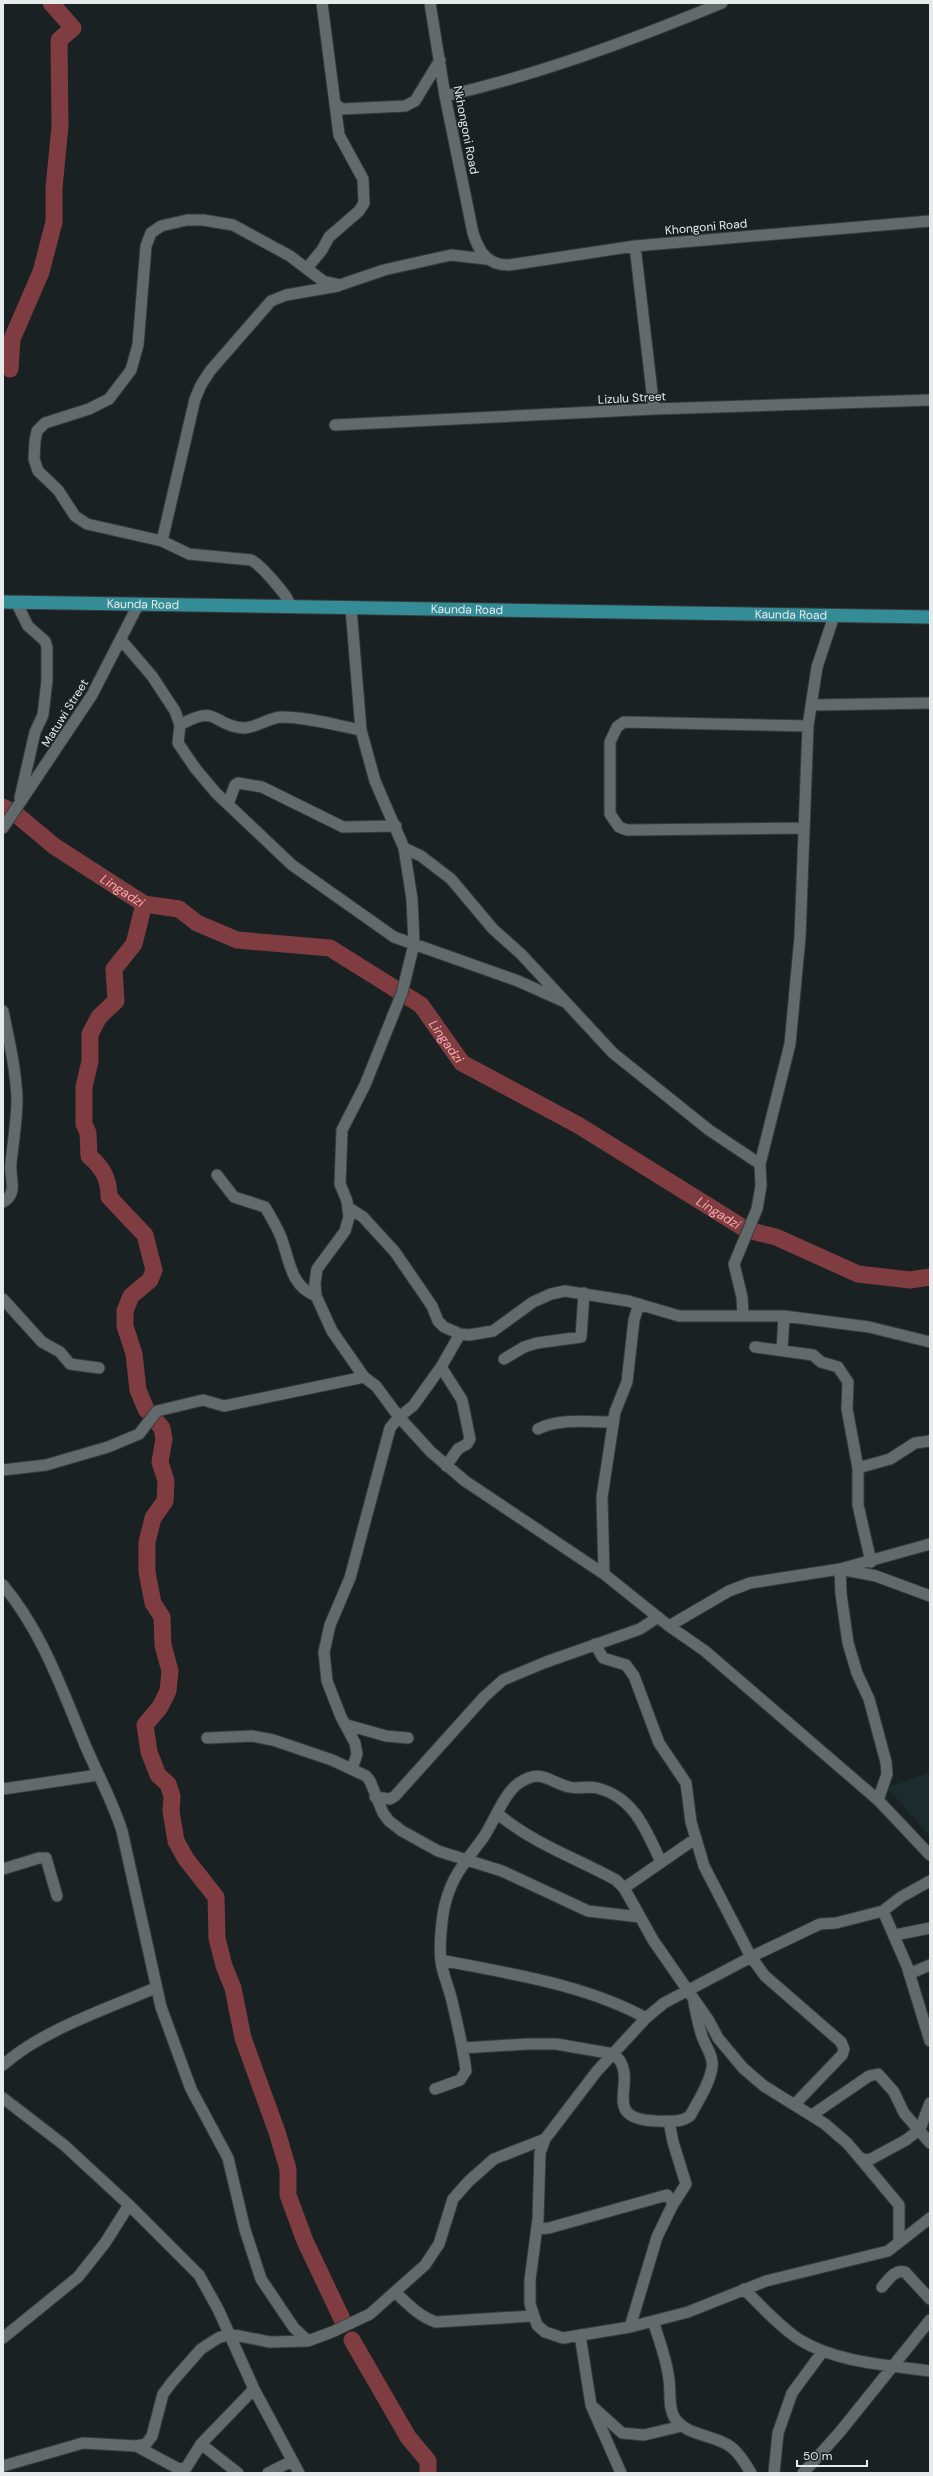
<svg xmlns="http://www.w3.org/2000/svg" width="933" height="2476" font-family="'DM Sans',sans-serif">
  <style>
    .built { fill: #1c2b2e }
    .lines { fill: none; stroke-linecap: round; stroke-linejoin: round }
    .river { stroke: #7f3c41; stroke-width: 17 }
    .minor-casing { stroke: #363b3c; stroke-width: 13 }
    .major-casing { stroke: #363b3c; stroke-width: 15 }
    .minor { stroke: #626a6c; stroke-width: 11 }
    .major { stroke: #348c97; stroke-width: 13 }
    .labels { text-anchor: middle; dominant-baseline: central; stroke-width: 3; stroke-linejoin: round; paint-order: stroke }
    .street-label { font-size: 12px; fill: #e6eaeb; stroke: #1a2122 }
    .water-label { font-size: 13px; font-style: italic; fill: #fdaaae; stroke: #1a2122 }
  </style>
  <rect width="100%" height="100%" fill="#1a2122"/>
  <path class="built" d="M930 1772V1836L887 1788Z"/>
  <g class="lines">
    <g class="river">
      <path d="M10 369 12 339 41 272 54 222V188L60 126 59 40 73 28 51 3"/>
      <path d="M3 807 9 810"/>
      <path id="s1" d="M17 815 54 846 144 904 179 909 197 923 237 940 330 948 421 1005 462 1063 578 1125 747 1230 776 1237 858 1274 910 1280 930 1277"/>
      <path d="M144 904 134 944 114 969 116 1001 99 1017 90 1034V1061L84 1087V1124L88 1133 89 1156C103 1168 109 1179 109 1197L145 1235 154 1270 150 1280 131 1296 125 1311V1326L134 1354 138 1390 146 1409 162 1428 164 1439 160 1462 166 1481 165 1501 153 1518 147 1542V1572L153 1603 162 1617 163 1645 170 1671 168 1691 160 1707 145 1725 149 1752 158 1775 168 1784 172 1796 171 1811 176 1841 186 1859 216 1897 217 1938 224 1966 233 1988 243 2038 277 2132 288 2169V2195L305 2241 342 2319"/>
      <path d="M352 2340 408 2437 428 2461V2473"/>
    </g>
    <g class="minor-casing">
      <path id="minor" d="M322 3 335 104 342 109 405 106 415 101 440 60
        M430 3 445 96 473 233C479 252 487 265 509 265L635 246 930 221
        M445 96C541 74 632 40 722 3
        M635 246 654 409
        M307 268 322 250 329 237 359 211 364 203 363 179 339 135 335 104
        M335 425 654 409 930 400
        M162 541 195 399 201 385 210 371 271 301 286 295 338 286
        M16 602 28 626 45 641 47 647V680L43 715 35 732 20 798
        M287 607 289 602C285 593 260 564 251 560L189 554 162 541 87 524 75 516 58 490 38 471 34 459 35 441 37 431 45 423 89 409 109 399 131 370 138 345 146 246 151 233 161 226 187 220H203L233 225 290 256 323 281 340 285 384 270 451 255 486 259
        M351 608 361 730 375 781 404 848 412 899 414 944 402 993 365 1085 342 1130 340 1184 347 1201 349 1217 345 1231 317 1269 315 1283 316 1296 332 1331 364 1377 376 1386 399 1417 431 1452 465 1481 604 1574 669 1626 705 1651 878 1800 930 1855
        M122 641 152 676 175 711 180 725 178 743 195 768 216 793 292 865 394 937 518 981 565 1002
        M812 705 930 703
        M180 725C219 703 212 726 243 728 256 728 268 718 281 717 307 717 335 725 361 730
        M228 804 235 785 238 783 262 787 343 827 396 826
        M3 828 92 695 138 605
        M803 828 627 830 619 827 610 814V742L617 727 624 722 808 726
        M404 848 421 856 451 879 493 929 521 954 613 1053 709 1130 760 1164
        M3 1011C9 1040 16 1070 17 1099 17 1121 13 1142 11 1163 9 1178 19 1193 3 1202
        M217 1175 234 1197 265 1207C271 1217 277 1227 281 1237 290 1261 290 1286 316 1296
        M349 1208 363 1217 395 1252 432 1306 438 1321 444 1327 460 1334 469 1335 493 1331 533 1302 551 1294 565 1291 628 1301 679 1316H784L869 1327 930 1342
        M3 1299 42 1342 60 1352 70 1364 99 1368
        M743 1315 742 1297 734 1264 757 1209 761 1186 760 1164 790 1044 800 937 808 726 817 667 834 616
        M755 1347 813 1355 821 1362 838 1367 848 1382 847 1409 858 1468V1505L871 1562
        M782 1350 784 1316
        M504 1359 524 1347 537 1343 581 1337 584 1293
        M441 1367 462 1400 470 1439 467 1444 458 1449 446 1466
        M538 1429C559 1418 590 1422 613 1422
        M858 1468 890 1459 915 1443 930 1441
        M3 1470 46 1465 108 1447 139 1434 157 1411 203 1400 224 1406 364 1377
        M604 1574 602 1497 615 1412 627 1382 634 1320 639 1304
        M3 1585C43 1633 62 1690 86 1747 98 1775 113 1802 122 1831L161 2007 191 2089 228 2158 245 2230 261 2279 294 2328 308 2341
        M669 1626 729 1591 750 1583 840 1569 930 1544
        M595 1644 603 1658 626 1665 634 1676 659 1743 686 1783 691 1822 704 1866 751 1957 765 1976 841 2042 844 2049 842 2055 795 2104
        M347 1725 386 1736 408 1738
        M207 1738 252 1736 273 1740 332 1760 366 1776 370 1781 383 1813 389 1821 402 1831 438 1851 502 1871 588 1911 640 1917
        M352 1769 357 1754 355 1743 341 1717 327 1681 324 1652 330 1625 350 1578 390 1428 399 1417 413 1406 441 1367 460 1334
        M3 1789 98 1775
        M375 1797 390 1799 395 1796 484 1697 503 1680 546 1662 640 1629 658 1617
        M878 1800 887 1774 886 1762 869 1699 857 1673 848 1643 841 1594 840 1569 876 1576 930 1596
        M498 1814C534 1844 576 1858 616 1880L624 1888 653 1940 709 2021 718 2038 743 2068 764 2086 825 2124 847 2143 859 2157 865 2160 871 2159 906 2140 920 2129 930 2103
        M3 1869 39 1858H46L57 1896
        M624 1888 695 1839
        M883 1911 907 1966 930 2041
        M895 1935 930 1928
        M441 1960C510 1974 584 1984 646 2018
        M909 1974 930 1965
        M463 2048 528 2044H556L614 2054C643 2079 595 2119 657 2121 670 2121 680 2123 690 2116 698 2101 709 2085 712 2068 714 2055 704 2045 701 2033 698 2023 696 2013 694 2003
        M3 2065C42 2030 107 2009 155 1988
        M435 2089 460 2080 466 2071C463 2046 457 2022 451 1997 448 1986 443 1974 441 1962 439 1947 441 1929 443 1914 449 1879 463 1865 483 1838 494 1822 504 1793 519 1783 541 1768 549 1782 569 1787 578 1789 588 1786 597 1788 634 1797 646 1830 661 1862
        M3 2098 64 2145 129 2205 199 2275 218 2309 254 2389 299 2473
        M812 2115 869 2076 878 2074 894 2092 904 2113 930 2143
        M545 2139 540 2153 538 2219 530 2280V2304L537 2325 545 2332 563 2338 630 2327 688 2312 766 2281 888 2251 930 2218
        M859 2157 899 2205V2242
        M537 2229 549 2228 667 2195 672 2201V2206
        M882 2287C888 2280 895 2269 905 2272L930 2299
        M744 2289C761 2306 780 2327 800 2340 838 2363 888 2365 930 2371
        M396 2293C409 2305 420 2317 436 2322L532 2316
        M653 2321C659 2340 667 2360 669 2380 671 2393 668 2406 674 2417 686 2436 711 2434 728 2445 738 2451 745 2463 751 2473
        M630 2327 657 2237 672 2206 686 2184 673 2142 669 2121
        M580 2335 591 2405 621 2473
        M3 2338 78 2277 105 2243 129 2205
        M592 2406 622 2433 644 2435 682 2426
        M201 2444 238 2473
        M136 2446 179 2469 186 2468 201 2444 254 2389
        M3 2466 83 2443 136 2446 146 2444 152 2436 163 2394 172 2382 201 2349 218 2338 229 2334 270 2342 308 2341 332 2332 370 2314 425 2265 439 2244 453 2199 469 2181 494 2159 545 2139 597 2071 646 2018 664 2003 757 1954 820 1924 836 1923 883 1911 901 1897 930 1881
        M268 2473 292 2461
        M774 2473 778 2433 792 2393 823 2351
        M803 2473 839 2433 930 2320"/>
    </g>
    <g class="major-casing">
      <g id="major">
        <path id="s2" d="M3 602 930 617"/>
      </g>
    </g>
    <use href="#minor" class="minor"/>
    <use href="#major" class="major"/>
  </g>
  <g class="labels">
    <g class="street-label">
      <text transform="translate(466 130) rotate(79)">Nkhongoni Road</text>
      <text transform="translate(706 227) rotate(-5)">Khongoni Road</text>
      <text transform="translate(632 398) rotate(-3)">Lizulu Street</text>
      <text stroke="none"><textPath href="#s2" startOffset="140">Kaunda Road</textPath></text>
      <text stroke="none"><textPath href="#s2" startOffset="464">Kaunda Road</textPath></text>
      <text stroke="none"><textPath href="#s2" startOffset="788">Kaunda Road</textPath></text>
      <text transform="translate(65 713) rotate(-58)">Matuwi Street</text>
    </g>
    <g class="water-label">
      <text stroke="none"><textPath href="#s1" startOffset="130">Lingadzi</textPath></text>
      <text stroke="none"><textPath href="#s1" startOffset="502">Lingadzi</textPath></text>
      <text stroke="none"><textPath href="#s1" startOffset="826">Lingadzi</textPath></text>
    </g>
  </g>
  <rect width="933" height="2476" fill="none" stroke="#e6eaeb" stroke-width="8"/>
  <path d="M797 2460v6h70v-6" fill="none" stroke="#e6eaeb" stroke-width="2"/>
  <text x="803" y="2460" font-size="12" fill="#e6eaeb" stroke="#1a2122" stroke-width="3" paint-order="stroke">50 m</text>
</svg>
